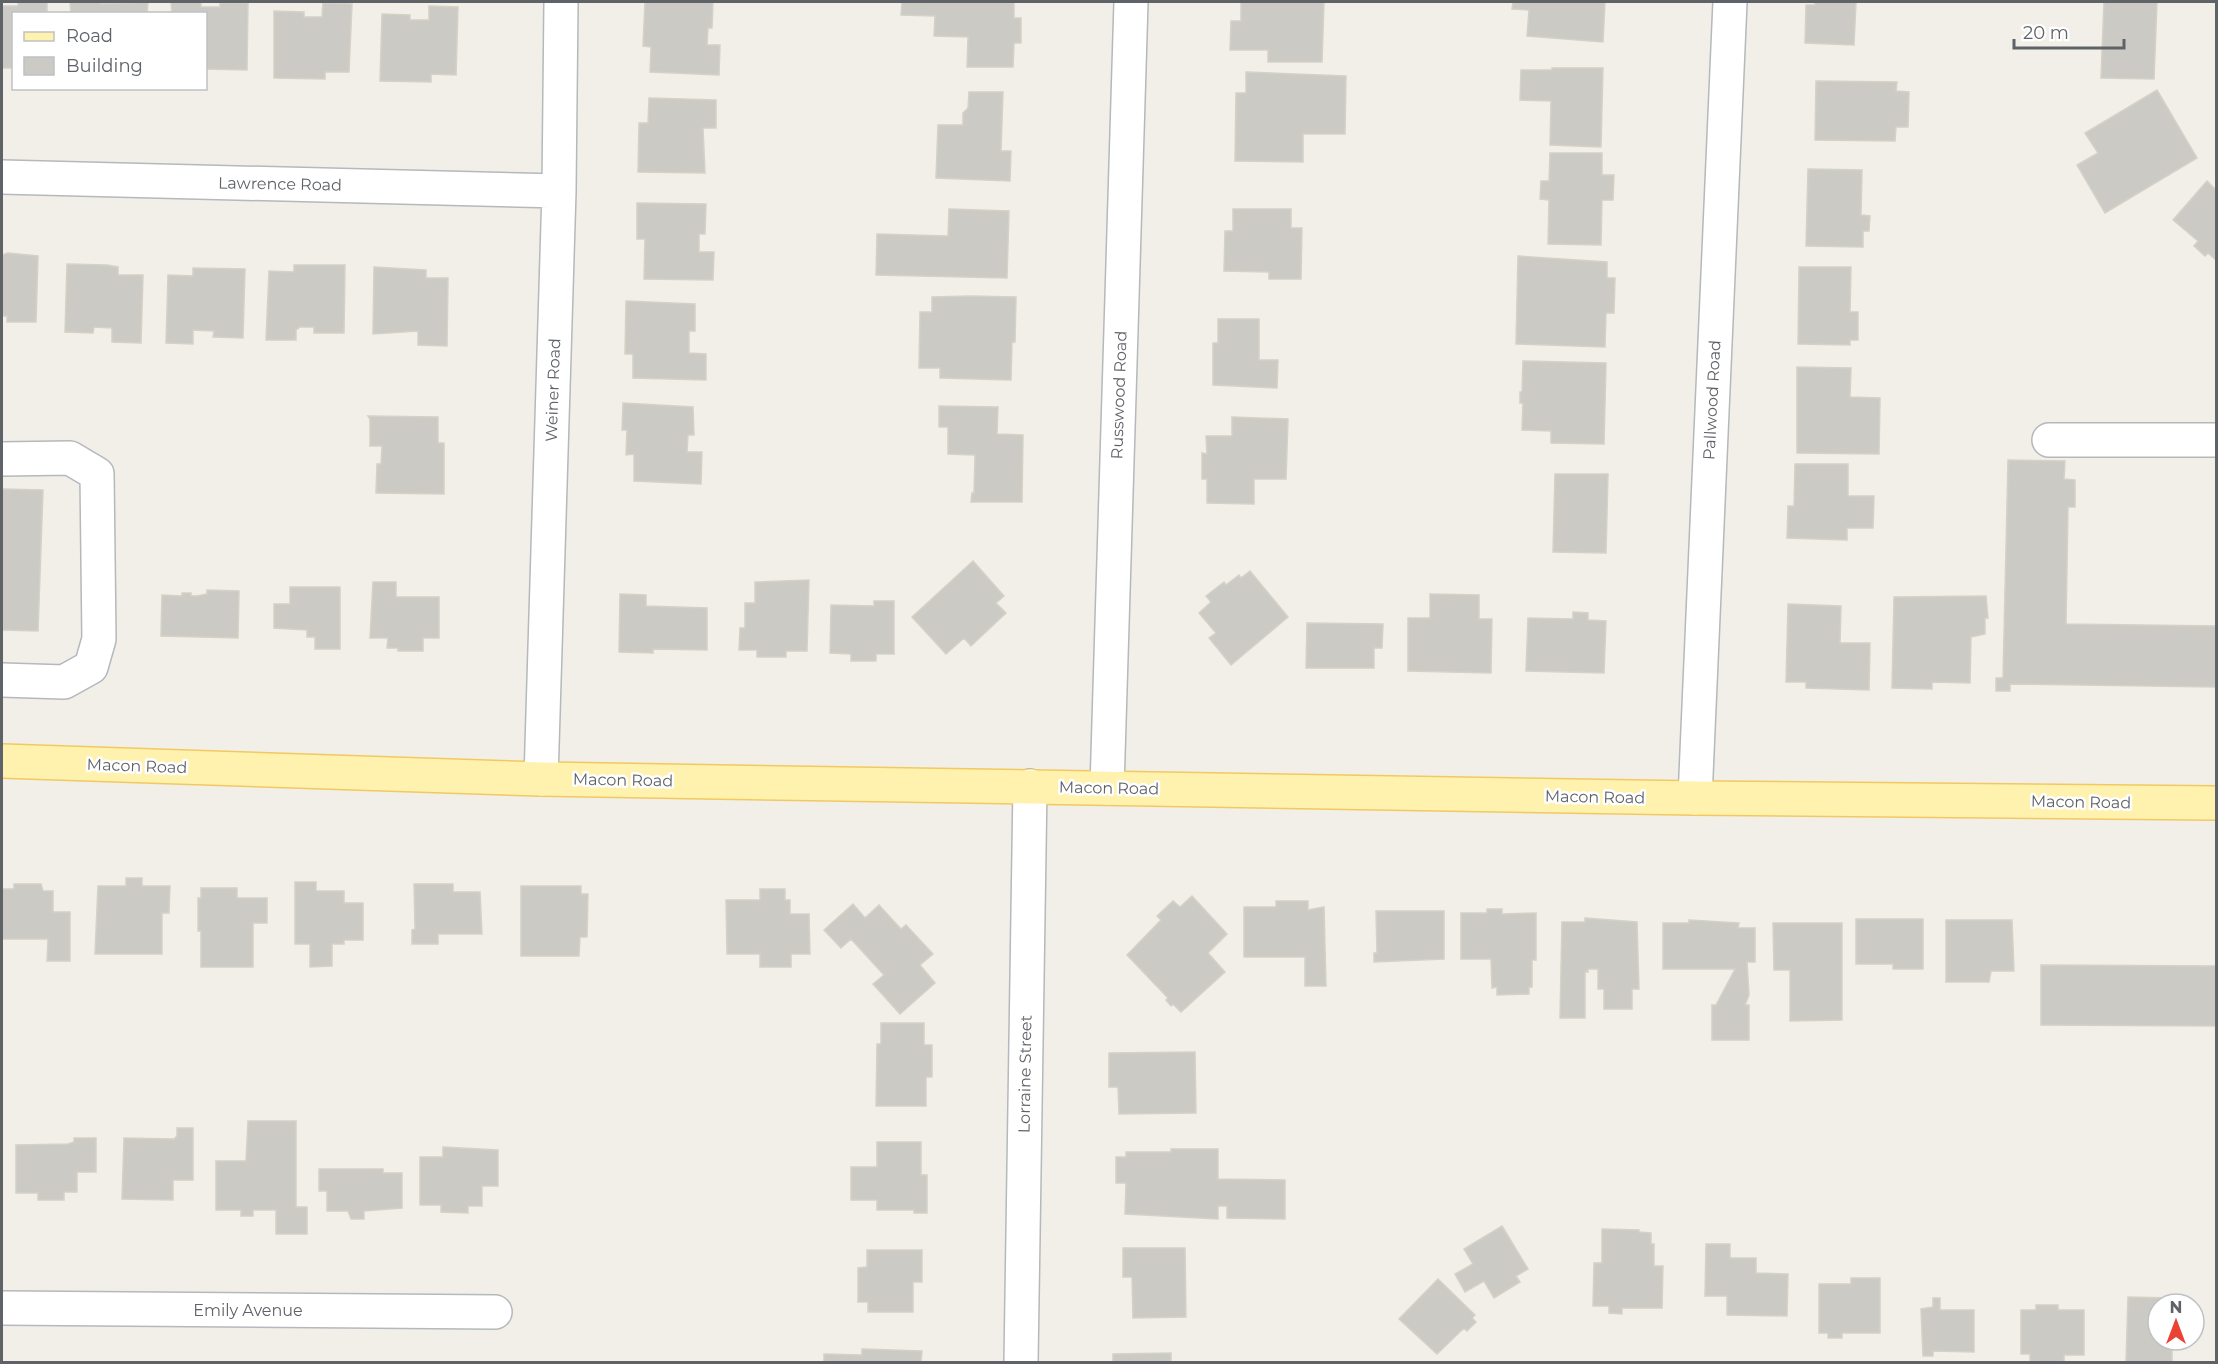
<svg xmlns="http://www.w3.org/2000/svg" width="2218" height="1364" font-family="Montserrat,sans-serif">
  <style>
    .building { fill: #cccac5; stroke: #d6d1c6; stroke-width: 1.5 }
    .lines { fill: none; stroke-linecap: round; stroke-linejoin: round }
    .minor-casing { stroke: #b5b8bc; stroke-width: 36 }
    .major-casing { stroke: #f2c960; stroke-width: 36 }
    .minor { stroke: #fff; stroke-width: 33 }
    .major { stroke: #fff2af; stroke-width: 33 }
    .labels { text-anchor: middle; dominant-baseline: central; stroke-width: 5; stroke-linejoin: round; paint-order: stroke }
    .street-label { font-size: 16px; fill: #5f6368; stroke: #fff }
  </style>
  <rect width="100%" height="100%" fill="#f1efe8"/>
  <path class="building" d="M18 2H47V12L14 14V68H2V6H18Z
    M70 2H101V4L148 2 147 14H71Z
    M171 2H201V7H220V3H248L247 70 206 69V14H172Z
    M645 2H713L712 28H708L707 45H720L719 75 650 72 651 47 643 46Z
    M902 2H1014V18H1021V43H1014L1013 67H967L968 37 934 36 935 16 901 15Z
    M1241 2H1324L1322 62H1268V50H1230L1231 21H1241Z
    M1513 2H1605L1603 42 1527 36 1529 10 1512 9Z
    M1815 2H1856L1854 45 1805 43 1806 5H1815Z
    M2104 2H2157L2154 79 2101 78Z
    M323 3 352 4 349 72H325V79L274 78V11L304 12V17H322Z
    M429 6 458 7 456 75 431 74V82L380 81 382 14 410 15V20H429Z
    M1552 68H1603L1601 147 1550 145 1551 101 1520 100 1521 70H1552Z
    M1246 72 1346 76 1345 134H1303V162L1235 161 1236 93H1246Z
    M1816 81 1897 82 1896 91 1909 92 1908 127H1896L1895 141 1815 140Z
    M2157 90 2197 158 2105 213 2077 165 2098 153 2085 133Z
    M969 92H1003L1001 151H1011L1010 181 936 178 938 125H963V113L968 108Z
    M649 98 716 100V128H703L705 173 638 172 639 123H648Z
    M1550 153H1602V175H1614L1613 200H1602L1601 245 1548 244 1549 200 1540 199 1541 181H1549Z
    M1808 169 1862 170 1861 215 1870 216 1869 231H1863V247L1806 246Z
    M2207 181 2216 190V260L2208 253 2205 256 2194 246 2198 241 2173 220Z
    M637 203 706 204 705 234H699V252H714L713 280 644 279 645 239H637Z
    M949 209 1009 211 1007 278 876 275 877 234 948 236Z
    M1233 209H1291V228H1302L1301 279H1269V272L1224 271 1225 231H1233Z
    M8 253 38 256 36 322H7V316H2V255Z
    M1518 256 1607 262V278H1615L1614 313H1606L1605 347 1516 344Z
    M67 264 107 265 118 267V275H143L141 343 112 342V328L94 327 93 333 65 332Z
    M294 265H345L344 333H314V327H300L296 330V340H266L269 271 294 272Z
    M374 267 426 270V278H448L447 346 418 345V331L373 334Z
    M1799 267H1851L1850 312H1858V340H1850V345L1798 344Z
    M193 268 245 269 243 338 213 337 214 331 193 330V344L166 343 168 275 193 276Z
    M970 296 1016 297 1015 342H1012L1011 380 940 378V368H919L920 312H932V297Z
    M626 301 695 304V331H689V353L706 354V380L633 378V354H625Z
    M1218 319H1259V360H1278L1277 388 1213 385V343H1218Z
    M1523 361 1606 363 1604 444 1551 443V431L1522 430 1523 403H1520V392H1522Z
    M1797 367 1851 368 1850 397 1880 398 1879 454 1797 453Z
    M623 403 693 407 694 435H688L687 452H702L701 484 634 481V454L626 455 627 430H622Z
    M939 406 998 407 997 434 1023 435 1022 502H971L972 493H974L975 455 948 454V427H939Z
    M368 416 438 417V443H444V494L376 493 377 464H381L382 446H370V419Z
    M1232 417 1288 419 1286 479H1254V504L1207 503V479H1202V453L1207 454 1206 436H1232Z
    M2008 460 2065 461 2064 479 2075 480V507H2068L2066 624 2216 626V687L2010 684V691H1996V678H2003Z
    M1795 464H1848V496H1874L1873 528H1847V540L1787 538 1788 506H1794Z
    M1555 474H1608L1606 553 1553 552Z
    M2 489 43 490 38 631 2 630Z
    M973 561 1004 596 996 603 1006 613 971 646 964 638 946 654 912 617Z
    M1250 571 1288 617 1231 665 1209 638 1216 633 1199 613 1211 602 1206 596 1224 582 1226 585 1239 575 1241 578Z
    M809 580 807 651H786V657H757V650H739L740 628H745V603H755V582Z
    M373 582H396V597H439V638H423V651H398V648H387L388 638H370Z
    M290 587H340V649H315V637H307V630L274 628V604H290Z
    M207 590 239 591 238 638 161 636 162 595 182 596V593H191V596H197L207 594Z
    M620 594 646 595V606L707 608V650L653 649V653L619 652Z
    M1430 594 1479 595V619H1492L1491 673 1408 671V618H1430Z
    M1986 596 1988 618H1985V634L1971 637 1970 683 1932 682V689L1892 688 1894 597Z
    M874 601H894V654H876V661H851V654L830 653 831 605 874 606Z
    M1788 604 1841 606 1840 643H1870L1869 690 1806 688V682H1786Z
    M1573 612 1588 613V620L1606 621 1604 673 1526 671 1528 618 1573 619Z
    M1307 623 1383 624 1382 648H1374V668H1306Z
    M126 878H142V886H170L169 913H162V954H95L98 886H126Z
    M295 882H316V891H344V903H363V940H344V944H332V966L310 967V944H295Z
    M14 884H41L43 891H53V912H70V961H47L48 939H2V889H14Z
    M414 884H453V892H480L482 934H438V944H412V930L415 929Z
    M521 886H581V894H588L587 937H580L579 956H521Z
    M201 888H237V898H267V923H253V967H201V931H198V898H201Z
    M760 889H785V900H790V914H809L810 954H791V967H760V954H727L726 900H760Z
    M1192 896 1227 934 1208 953 1225 972 1181 1012 1173 1004 1171 1006 1166 1000 1168 998 1127 955 1161 920 1157 916 1173 901 1180 907Z
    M1276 901H1308V910L1324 907 1326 986H1305V957H1244V907H1276Z
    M853 904 865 918 879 905 901 929 906 925 933 954 920 965 935 983 900 1014 873 984 884 975 851 939 841 948 824 930Z
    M1487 909H1502V914L1536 913V960H1532V987H1529V994L1497 995V987L1492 988 1491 959H1461V913H1487Z
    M1376 911H1444V959L1374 962V953H1377Z
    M1585 918 1637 922 1639 989H1632V1009H1604V989H1598V969H1588V972H1585V1018H1560L1562 922H1585Z
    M1856 919H1923V969H1893V964H1856Z
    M1689 920 1739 923 1738 928H1755V962H1747L1749 995 1745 1005H1749V1040H1712V1005H1716L1735 969H1663V923H1689Z
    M1946 920H2012L2014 971H1991L1989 982H1946Z
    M1773 923H1842V1020L1790 1021V970H1774Z
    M2041 965 2216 966V1026L2041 1025Z
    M881 1023H924V1045H932V1077H926V1106H876L877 1044H881Z
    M1195 1052 1196 1113 1119 1114 1118 1087H1109V1053Z
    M248 1121H296V1207H307V1234H276V1210H253V1216H241V1210H216V1161H246Z
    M177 1128H193V1180H173V1200L122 1199 124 1138 174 1139 177 1136Z
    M74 1138H96V1172H77V1192H64V1200H38V1193H16V1145L68 1144 74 1142Z
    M877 1142H921V1175H927V1213H914V1210H877V1200H851V1167H877Z
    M443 1147 498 1150V1186H482V1206H468V1213L441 1212V1205H420V1157H443Z
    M1171 1149H1218V1179L1285 1180V1219L1227 1218V1206H1218V1219L1125 1214 1126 1183H1116V1157H1126V1152H1171Z
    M319 1169H383V1173H402V1208L364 1211V1219H351L348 1211H327V1191H319Z
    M1502 1226 1528 1269 1516 1276 1520 1282 1494 1298 1484 1281 1465 1292 1455 1274 1473 1264 1464 1249Z
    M1602 1229 1639 1230V1232L1651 1233V1244H1654V1266H1663L1662 1308H1622V1314L1609 1313V1306H1593L1594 1263H1602Z
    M1706 1244H1730V1258H1756V1273L1788 1274 1787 1316 1727 1315V1296H1705Z
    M1123 1248H1185L1186 1317 1133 1318 1132 1277H1123Z
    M867 1250H922V1282H913V1312H868V1302H858V1268L867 1267Z
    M1851 1278H1880V1333H1842V1338H1828V1333H1819V1284H1851Z
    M1438 1279 1475 1315 1472 1318 1476 1322 1467 1331 1464 1328 1437 1354 1399 1319Z
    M2128 1297 2172 1298V1304H2158V1340H2172V1362H2126Z
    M1933 1298H1940V1310H1974V1352L1933 1351V1356H1923L1921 1309 1933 1307Z
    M2036 1305H2058V1310H2084V1355H2064V1362H2046L2030 1361V1354H2021V1310H2036Z
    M862 1349 922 1351 921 1362H824V1354L862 1355Z
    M1171 1353V1362H1113V1354Z"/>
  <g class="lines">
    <g class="minor-casing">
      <path id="minor" d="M2 177 559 191
        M2049 440H2216
        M2 459 70 458 97 474 99 639 91 667 64 682 2 680
        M541 779 559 191 561 2
        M1107 788 1131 2
        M1695 798 1730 2
        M2 1308 495 1312
        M1021 1362 1030 786"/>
    </g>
    <g class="major-casing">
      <path id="major" d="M2 761 541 779 1695 798 2216 803"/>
    </g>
    <use href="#minor" class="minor"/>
    <use href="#major" class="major"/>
  </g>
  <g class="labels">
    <g class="street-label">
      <text transform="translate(280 184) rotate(1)">Lawrence Road</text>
      <text transform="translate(553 390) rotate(-88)">Weiner Road</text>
      <text transform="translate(1119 395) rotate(-88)">Russwood Road</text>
      <text transform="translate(1712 400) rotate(-87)">Pallwood Road</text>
      <text transform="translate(137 766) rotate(2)">Macon Road</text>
      <text transform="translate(623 780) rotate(1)">Macon Road</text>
      <text transform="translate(1109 788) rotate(1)">Macon Road</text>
      <text transform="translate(1595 797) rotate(1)">Macon Road</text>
      <text transform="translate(2081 802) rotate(1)">Macon Road</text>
      <text transform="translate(1025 1074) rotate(-89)">Lorraine Street</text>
      <text x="248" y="1310">Emily Avenue</text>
    </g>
  </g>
  <rect width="2218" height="1364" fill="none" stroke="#5f6368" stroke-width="6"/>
  <rect x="12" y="12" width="195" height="78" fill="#ffffff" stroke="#bfc1c3" stroke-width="1.5"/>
  <rect x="24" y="32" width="30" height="9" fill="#fff2af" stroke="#bfc1c3" stroke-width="1.5"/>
  <text x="66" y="42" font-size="18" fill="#5f6368">Road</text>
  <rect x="24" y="57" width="30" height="18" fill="#cccac5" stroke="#bfc1c3" stroke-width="1.5"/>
  <text x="66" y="72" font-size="18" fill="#5f6368">Building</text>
  <g transform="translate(2176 1322)"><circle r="28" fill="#ffffff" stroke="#bfc1c3" stroke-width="1.5"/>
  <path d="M0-4.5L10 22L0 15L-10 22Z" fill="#ea4335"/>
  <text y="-9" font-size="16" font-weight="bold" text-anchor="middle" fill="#5f6368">N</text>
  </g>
  <path d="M2014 39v9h110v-9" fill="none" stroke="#5f6368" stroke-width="3"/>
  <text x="2023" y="39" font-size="18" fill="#5f6368" stroke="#ffffff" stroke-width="4.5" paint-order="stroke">20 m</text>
</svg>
